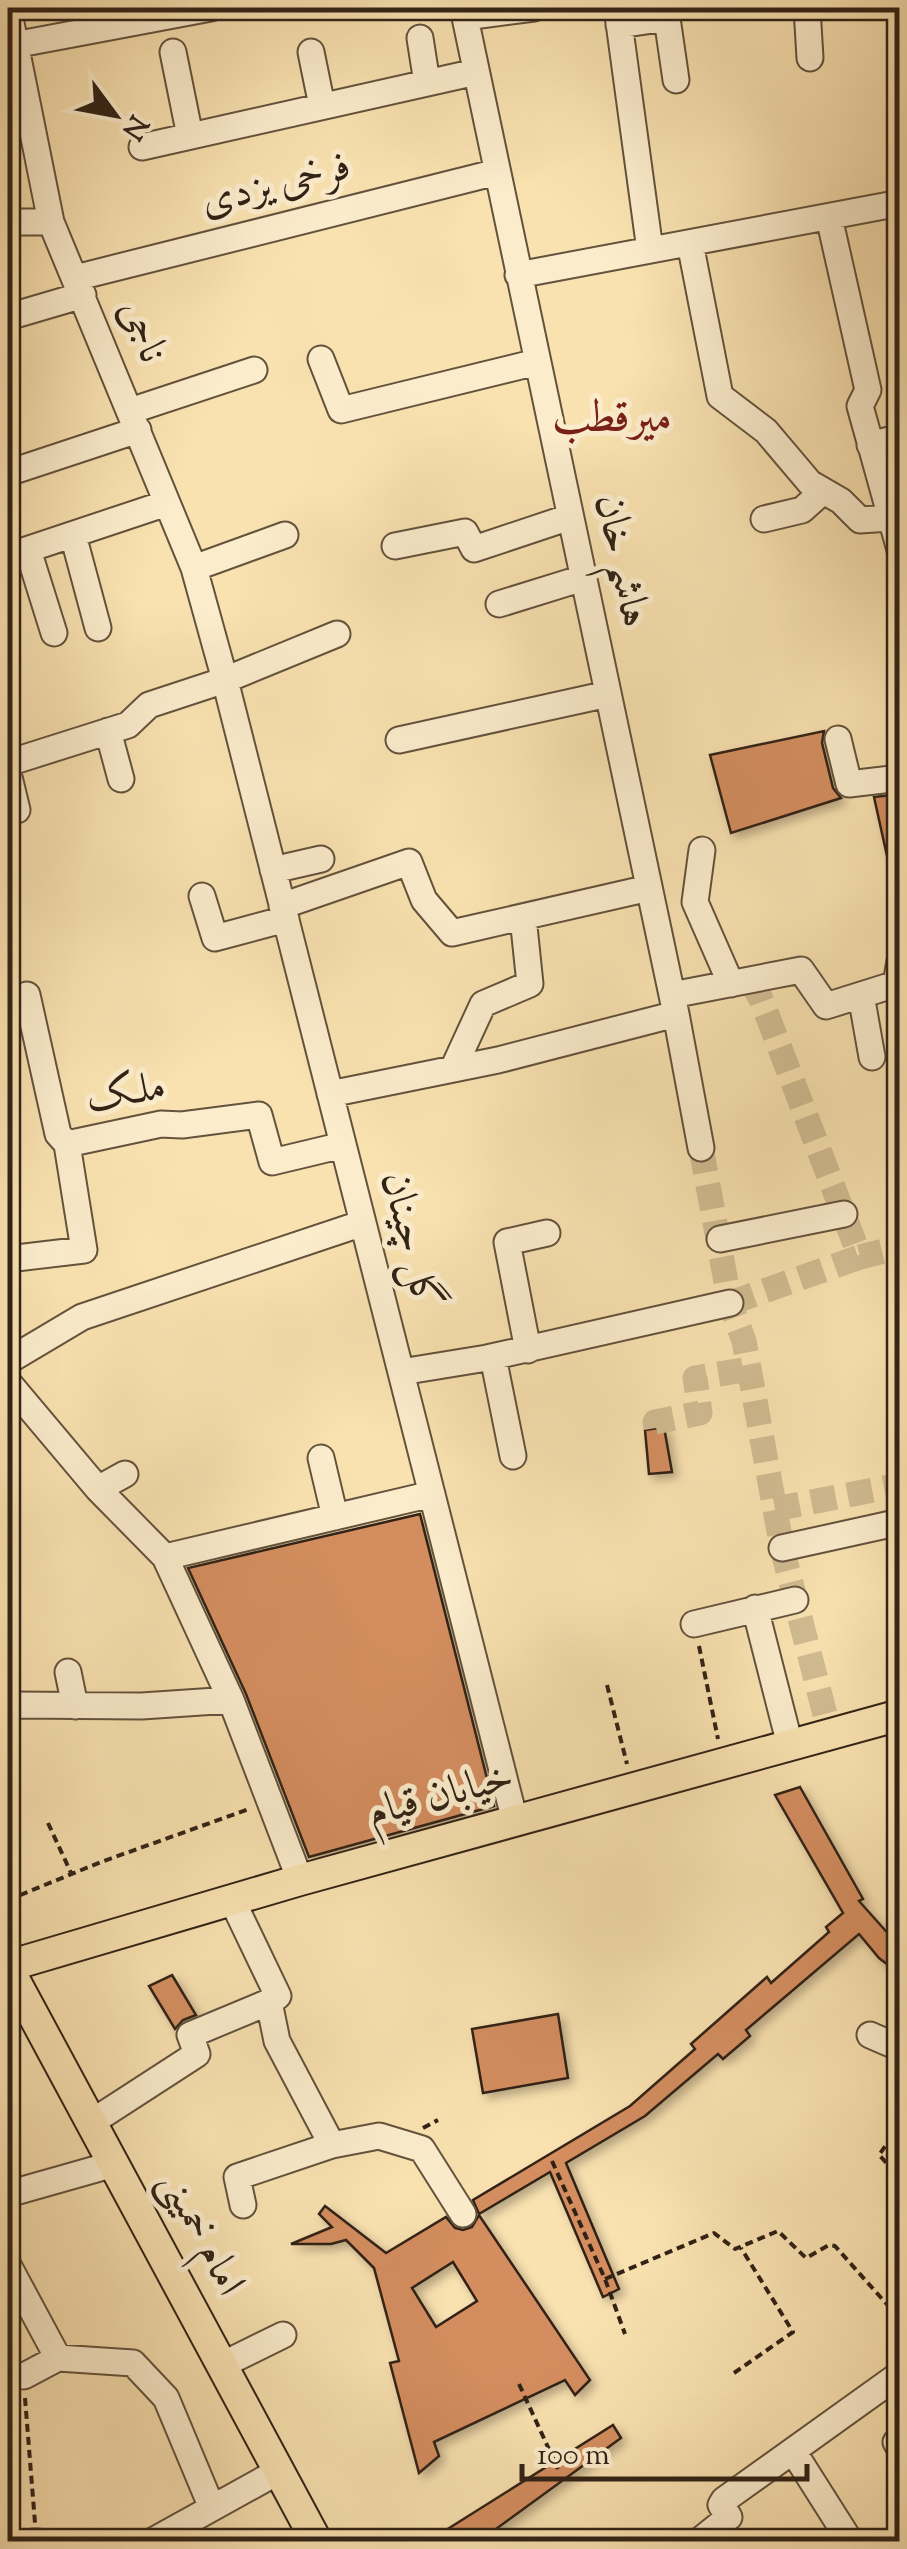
<svg xmlns="http://www.w3.org/2000/svg" width="907" height="2549" font-family="'Sorts Mill Goudy',Amiri,serif">
  <style>
    .building { fill: #d38d5f; stroke: #312216; stroke-width: 2.5; fill-rule: evenodd; filter: url(#shadow) }
    .lines { fill: none; stroke-linecap: round; stroke-linejoin: round }
    .minor-tunnel { stroke: #d1bb91; stroke-width: 25; stroke-dasharray: 25 12; stroke-linecap: butt }
    .minor-casing { stroke: #63523c; stroke-width: 29 }
    .major-casing { stroke: #312216; stroke-width: 34 }
    .path { stroke: #312216; stroke-width: 4; stroke-dasharray: 8 5; stroke-linecap: butt }
    .minor { stroke: #fbeccc; stroke-width: 25 }
    .major { stroke: #f9e1b0; stroke-width: 30 }
    .labels { text-anchor: middle; dominant-baseline: central; stroke-width: 10; stroke-linejoin: round; paint-order: stroke }
    .street-label { font-size: 42px; fill: #312216; stroke: #fbeccc }
    .neighbourhood-label { font-size: 45px; fill: #7a1f14; stroke: #fbeccc }
  </style>
  <defs>
    <filter id="shadow"><feDropShadow dx="5" dy="5" stdDeviation="5" flood-color="#0004"/></filter>
  </defs>
  <rect width="100%" height="100%" fill="#f9e1b0"/>
  <filter id="stains"><feTurbulence type="fractalNoise" baseFrequency=".002" numOctaves="4"/><feColorMatrix values="0 0 0 0 .2 0 0 0 0 .09 0 0 0 0 .02 0 0 0 .5 -.17"/></filter>
  <radialGradient id="worn" r=".72"><stop offset=".6" stop-color="#630" stop-opacity="0"/><stop offset="1" stop-color="#630" stop-opacity=".3"/></radialGradient>
  <path class="building" d="M824 731 822 743 833 788 841 798 731 833 710 755Z
    M900 794V882L893 883 874 797Z
    M664 1427 672 1472 649 1474 645 1430Z
    M420 1514 494 1806 309 1857 246 1694 188 1568Z
    M800 1787 863 1899 859 1901 900 1947V1974L879 1958 859 1934 746 2030 750 2036 723 2059 718 2054 645 2116 566 2163 619 2289 603 2297 550 2172 479 2214 473 2200 630 2106 695 2049 691 2044 767 1977 771 1983 829 1932 826 1927 843 1913 775 1795Z
    M172 1975 196 2015 183 2020 175 2029 149 1986Z
    M558 2014 568 2078 483 2093 472 2029Z
    M325 2206 386 2253 446 2217 455 2228 463 2230 472 2227 479 2215 590 2380 575 2395 565 2380 434 2442 439 2456 419 2473 390 2363 399 2361 374 2268 346 2240 331 2244H291L332 2227 319 2214ZM453 2262 477 2301 436 2327 412 2288Z
    M613 2425 621 2438 478 2542H427Z"/>
  <g class="lines">
    <path class="minor-tunnel" d="M750 980 761 999 860 1257 900 1247
      M701 1148 730 1303 744 1341 782 1548 830 1734
      M730 1303 860 1257
      M656 1428 655 1422 700 1413 695 1378 750 1369
      M775 1509 900 1485"/>
    <g class="minor-casing">
      <path id="minor" d="M8 8 51 222 194 568 225 680 515 1821
        M463 8 676 1014 701 1148
        M617 8 650 250
        M807 8 810 58
        M465 17 534 8
        M619 25 667 18 676 80
        M420 38 427 83
        M14 45 211 8
        M173 52 190 136
        M311 52 322 106
        M142 147 476 72
        M829 217 868 390 860 406 900 550
        M8 222H51
        M690 243 720 396 766 431 810 483 841 501 860 520 890 518
        M518 275 900 203
        M75 278 497 172
        M8 317 83 295
        M321 359 341 410 537 362
        M130 411 254 370
        M870 445 900 437
        M8 473 138 430
        M764 519 802 510 822 492
        M73 535 98 628
        M395 546 465 532 474 549 570 517
        M28 550 54 633
        M8 556 167 503
        M194 568 285 535
        M499 604 583 578
        M108 731 121 779
        M838 739 849 784 900 778
        M399 740 608 694
        M8 763 128 725 149 705 225 680 337 634
        M8 773 17 810
        M702 850 695 902 731 984
        M273 870 321 859
        M202 896 215 938 286 919
        M282 906 409 862 424 900 452 933 649 888
        M27 995 58 1134 67 1144
        M672 995 801 970 826 1006 896 984 900 961
        M861 995 872 1057
        M453 1069 483 1004 530 984 523 917
        M330 1094 498 1060 676 1014
        M720 1239 844 1214
        M8 1259 84 1250 67 1144 161 1124 182 1125 259 1115 272 1162 343 1145
        M528 1350 507 1242 547 1233
        M493 1357 513 1456
        M8 1361 82 1317 363 1223
        M401 1372 487 1358 730 1303
        M8 1382 98 1489 165 1557 231 1700 300 1880
        M321 1458 335 1517
        M98 1489 125 1474
        M782 1548 900 1522
        M165 1557 432 1494
        M755 1608 790 1745
        M694 1624 795 1600
        M68 1672 75 1706
        M8 1708 16 1705 142 1706 231 1700
        M232 1900 278 1996 269 2002 277 2041 332 2145
        M870 2035 900 2048
        M92 2122 197 2054 190 2035 269 2002
        M8 2194 114 2164
        M243 2205 237 2177 332 2145 379 2136 422 2149 463 2214
        M8 2265 58 2358
        M222 2365 283 2335
        M24 2376 58 2358 133 2363 166 2398 212 2508
        M900 2439 896 2442 900 2449
        M793 2451 850 2541
        M33 2542H38
        M151 2542 279 2471
        M698 2542 729 2517 721 2505 724 2500 900 2374"/>
    </g>
    <g class="major-casing">
      <path id="major" d="M8 1966 300 1880 900 1715
        M8 1968 317 2542"/>
    </g>
    <path class="path" d="M699 1646 718 1739
      M607 1685 627 1764
      M48 1823 72 1875
      M8 1900 101 1862 249 1809
      M900 2125 879 2155 900 2177
      M423 2128 438 2120
      M552 2161 605 2279 625 2334
      M900 2196V2200
      M605 2279 714 2233 735 2249 778 2231 806 2258 829 2245 835 2246 900 2319
      M889 2308 900 2300
      M734 2373 793 2332 741 2248
      M519 2384 558 2469
      M25 2398 35 2523"/>
    <use href="#minor" class="minor"/>
    <use href="#major" class="major"/>
  </g>
  <g class="labels">
    <g class="street-label">
      <text transform="translate(276 186) rotate(-14)">فرخی یزدی</text>
      <text transform="translate(141 332) rotate(68)">ناجی</text>
      <text transform="translate(620 561) rotate(78)">هاشم خان</text>
      <text transform="translate(126 1094) rotate(-9)">ملک</text>
      <text transform="translate(409 1241) rotate(76)">گل چینان</text>
      <text transform="translate(441 1797) rotate(-15)">خیابان قیام</text>
      <text transform="translate(200 2234) rotate(62)">امام خمینی</text>
    </g>
    <g class="neighbourhood-label">
      <text x="612" y="420">میرقطب</text>
    </g>
  </g>
  <rect width="907" height="2549" fill="none" stroke="#f9e1b0" stroke-width="40"/>
  <rect x="10" y="10" width="887" height="2529" fill="none" stroke="#312216" stroke-width="5"/>
  <rect x="20" y="20" width="867" height="2509" fill="none" stroke="#312216" stroke-width="2.5"/>
  <g transform="translate(115 115) rotate(122)" stroke="#fbeccc" stroke-width="8" paint-order="stroke">
  <path d="M0-8L18 38L0 25L-18 38Z" fill="#312216"/>
  <text y="-15" font-size="28" font-weight="bold" text-anchor="middle" fill="#312216">N</text>
  </g>
  <path d="M522 2464v15h285v-15" fill="none" stroke="#312216" stroke-width="5"/>
  <text x="537" y="2464" font-size="30" fill="#312216" stroke="#fbeccc" stroke-width="8" paint-order="stroke">100 m</text>
  <rect width="100%" height="100%" filter="url(#stains)"/>
  <rect width="100%" height="100%" fill="url(#worn)"/>
</svg>
